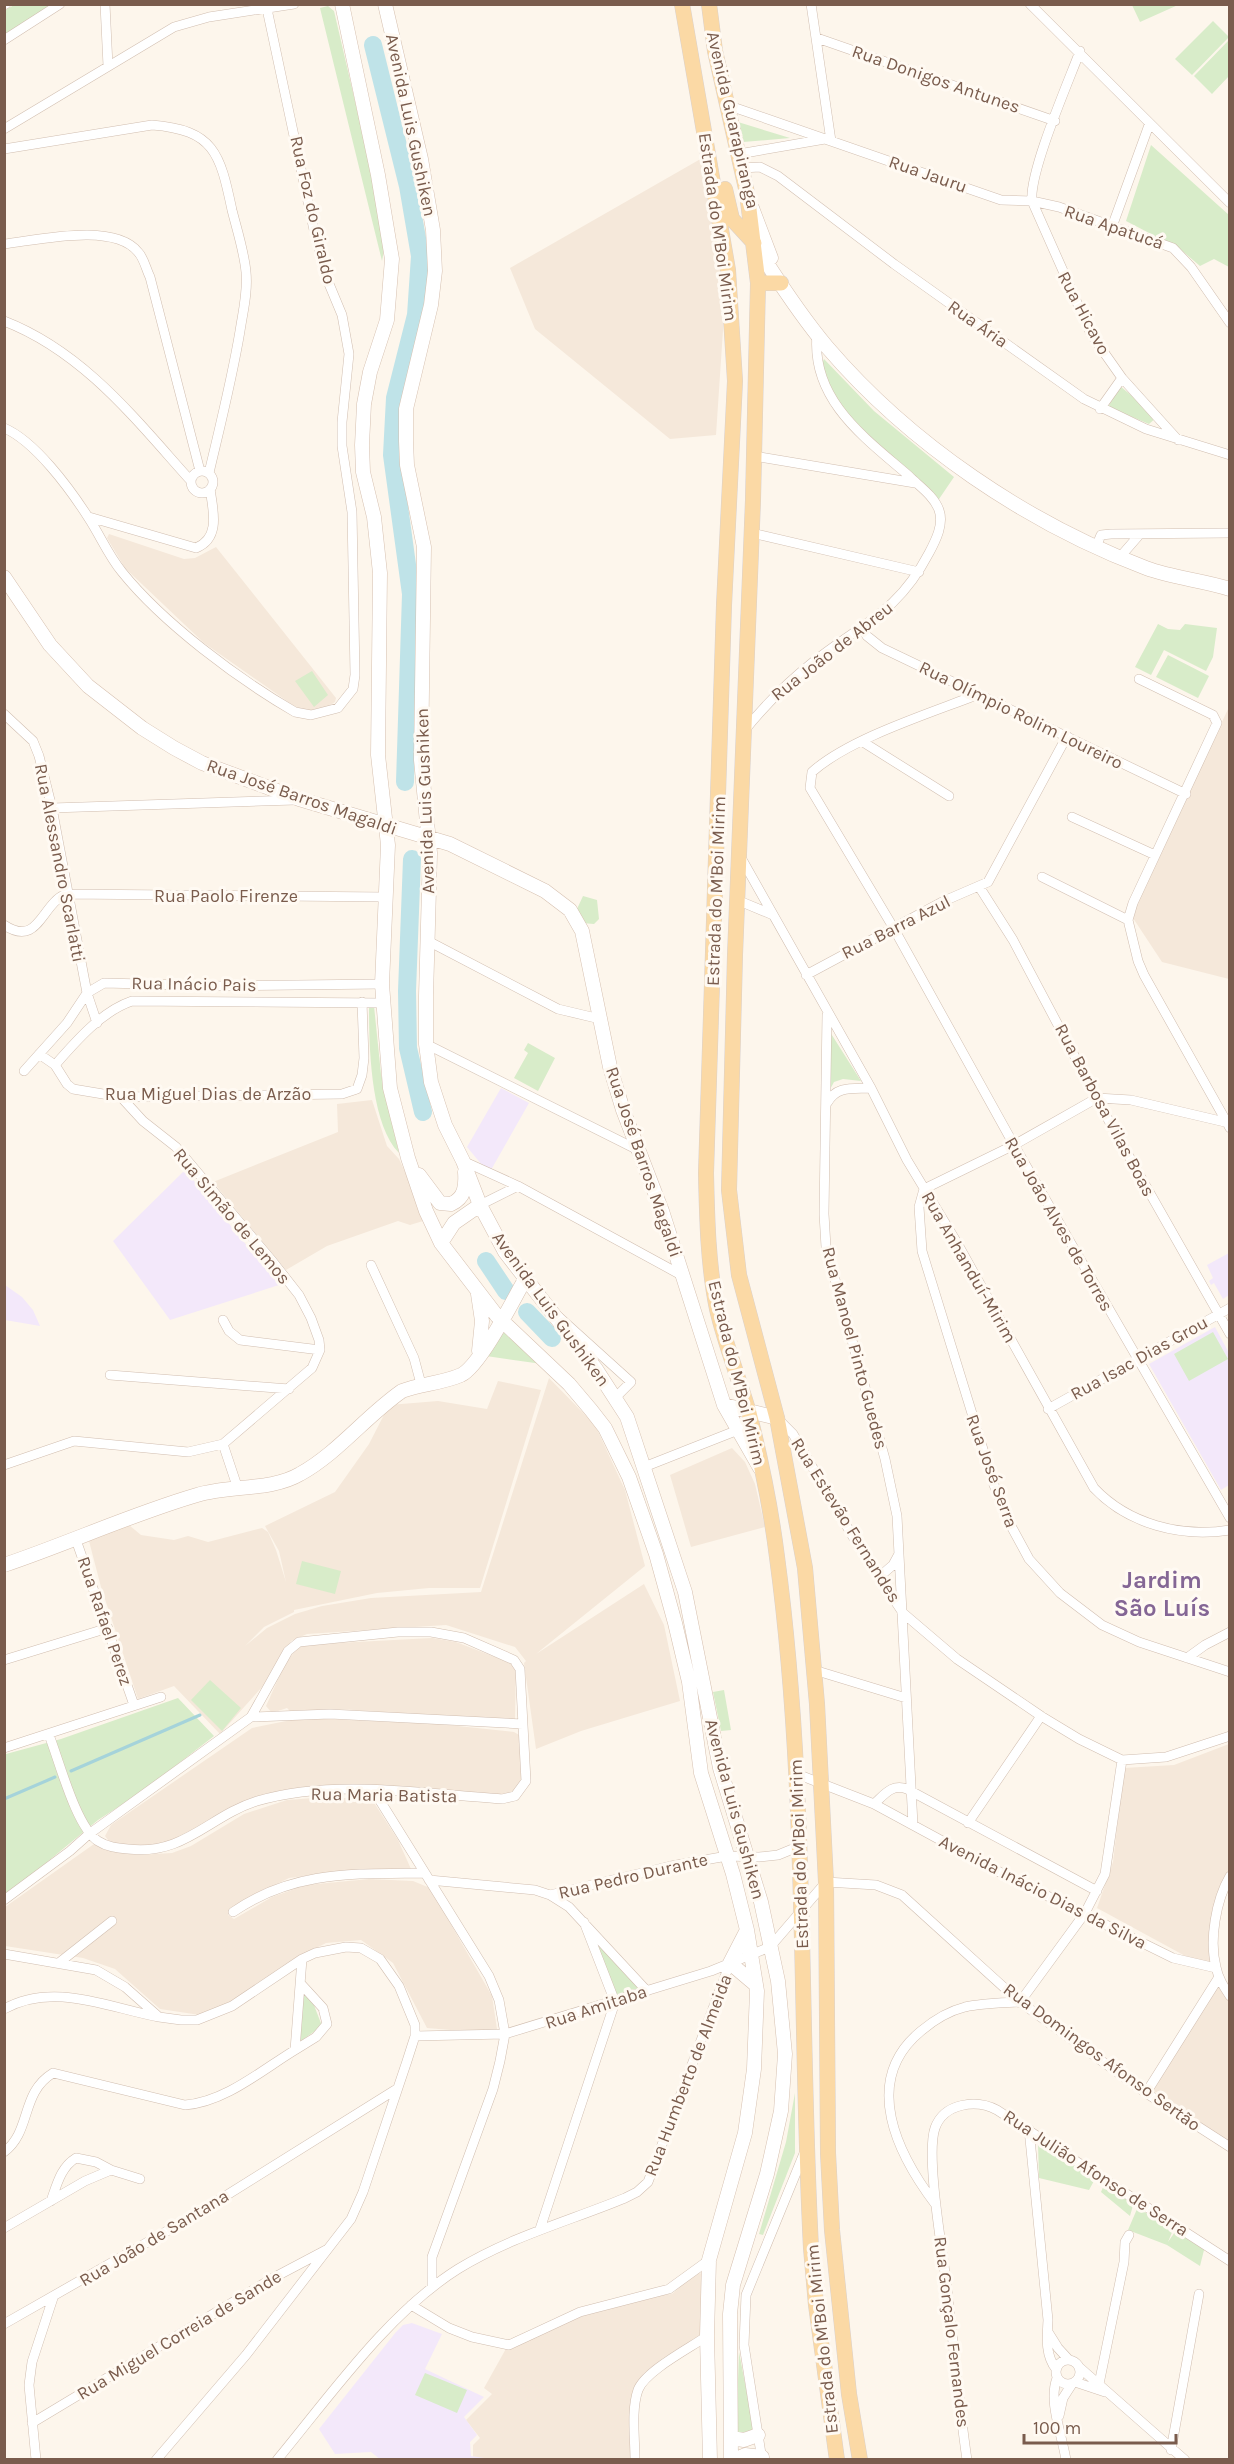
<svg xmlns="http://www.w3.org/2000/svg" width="1234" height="2464" font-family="Karla,sans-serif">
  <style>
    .residential { fill: #f5e8da }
    .education { fill: #f3e8fa }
    .green { fill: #d8ecc9 }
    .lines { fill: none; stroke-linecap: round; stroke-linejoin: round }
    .stream { stroke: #a5d3da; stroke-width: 3 }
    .river { stroke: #bfe3e8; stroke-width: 18 }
    .street-casing { stroke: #d1beb0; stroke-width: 10 }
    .secondary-casing { stroke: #d6c0b0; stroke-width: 15 }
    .primary-casing { stroke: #dad1cd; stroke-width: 16 }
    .street { stroke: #fff; stroke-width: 9 }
    .secondary { stroke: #fff; stroke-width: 14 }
    .primary { stroke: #fbd9a5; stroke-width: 15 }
    .labels { text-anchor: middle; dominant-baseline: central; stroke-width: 6; stroke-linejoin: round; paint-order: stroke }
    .street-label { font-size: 18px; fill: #7a5c4d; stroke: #fffaf3 }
    .district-label { font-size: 24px; font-weight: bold; fill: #846695; stroke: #fffaf3 }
  </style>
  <rect width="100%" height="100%" fill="#fdf6ec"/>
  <path class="residential" d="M704 157 725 300 716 435 670 439 535 329 510 268Z
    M109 534 184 559 195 558 216 547 336 698 335 702 324 709 307 711 294 706 204 643 125 568 107 538Z
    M1229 707V979L1162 962 1131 915Z
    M372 1100 387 1146 399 1159 419 1203 423 1221 410 1225 398 1221 327 1246 286 1270 213 1182 338 1132 337 1104Z
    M549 1378 595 1425 625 1490 645 1566 536 1654 644 1584 664 1625 680 1701 581 1731 536 1749 524 1663 526 1661 515 1647 446 1625 307 1634 291 1641 271 1677 220 1734 174 1686 138 1699 101 1587 89 1541 129 1525 141 1535 174 1540 188 1536 208 1542 262 1528 268 1532 276 1550 286 1582 279 1551 265 1526 335 1492 369 1444 389 1405 438 1401 487 1409 498 1381 541 1390 480 1588H429L377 1593 294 1610V1612L264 1627 245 1646 267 1628 295 1614 322 1606 371 1598 481 1592Z
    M732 1448 745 1462 755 1484 765 1527 691 1547 670 1475Z
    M432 1638 456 1642 516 1665 515 1721 339 1709 290 1711 287 1708 272 1713 266 1706 284 1666 299 1645Z
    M301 1718 439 1724 514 1732 521 1736V1780L510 1796 279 1792 177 1840 158 1847 111 1844 105 1836 111 1825 252 1728Z
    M1229 1744V1870L1221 1886 1212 1942 1229 2004V2143L1152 2090 1222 1976 1097 1908 1113 1862 1124 1768 1174 1765Z
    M313 1798H371L398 1840 411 1869 328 1873 289 1878 230 1908 228 1915 234 1919 272 1897 306 1885 369 1879 413 1881 430 1888 492 1996 497 2029 474 2032 427 2028 393 1963 361 1940 326 1943 297 1958 235 2001 200 2015 160 2009 115 1969 83 1958 5 1946V1907L94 1844 111 1851 137 1855 172 1853 191 1846 244 1814 287 1800Z
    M696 2273 708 2274 704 2334 663 2358 644 2373 638 2387V2459H473V2445L480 2438 466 2420 492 2394 484 2388 512 2338 571 2313 621 2300 672 2294Z"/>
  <path class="education" d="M501 1088 529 1103 491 1170 482 1165 467 1147Z
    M185 1170 279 1285 170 1320 113 1241Z
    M1229 1253V1295L1223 1299 1214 1283 1211 1285 1209 1281 1213 1278 1207 1265Z
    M5 1285 22 1297 33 1310 40 1326 5 1320Z
    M1215 1327 1229 1353V1485L1221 1490 1149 1364Z
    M412 2323 442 2334 425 2369 484 2397 464 2417 477 2435 470 2442 471 2456 491 2459 381 2460 371 2452 335 2454 319 2429 396 2332 403 2325Z"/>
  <path class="green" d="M14 5H52L5 35 4 11Z
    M1132 5H1178L1140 22Z
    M328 6 334 11 381 213 385 245 382 261 320 8Z
    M1213 21 1229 37 1192 75 1175 59Z
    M1229 40V76L1212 94 1194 76Z
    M738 122 790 138 743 142Z
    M1151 145 1229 215V267L1214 259 1200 266 1180 249 1126 221Z
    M824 359 874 411 954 477 937 502C911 462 862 441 836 401 829 390 825 378 820 367Z
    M1120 386 1157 417 1149 424 1108 407Z
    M1158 624 1168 629 1180 630 1185 624 1217 628 1213 657 1206 671 1164 650 1151 675 1135 667Z
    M1168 655 1209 676 1198 698 1156 677Z
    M312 671 328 695 314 707 295 681Z
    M583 896 597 900 599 919 594 924 582 923 577 909Z
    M369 1005 374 1006 381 1074 399 1153C370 1123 369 1045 369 1005Z
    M830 1032 861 1081 843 1079 834 1082 828 1093Z
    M528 1043 555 1058 538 1091 514 1078 528 1053 524 1050Z
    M505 1331 542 1364 486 1356Z
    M1213 1332 1228 1359 1189 1381 1174 1354Z
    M302 1561 341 1571 335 1594 296 1584Z
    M210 1680 241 1708 222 1731 191 1700Z
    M724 1690 731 1730 721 1731 713 1692Z
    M178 1698 214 1736 143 1791 98 1820 23 1882 5 1894 6 1754 61 1739Z
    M590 1931 643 1991 617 2000Z
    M303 1991 312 2000 322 2026 298 2043Z
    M795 2093V2153L763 2235 759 2234 786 2142Z
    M1038 2143 1095 2179 1089 2190 1039 2178Z
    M1104 2185 1134 2202 1130 2216 1101 2192Z
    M1137 2209 1175 2225 1168 2242 1177 2229 1205 2246 1200 2266 1167 2245 1128 2230Z
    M739 2352 754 2430 736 2434Z
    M425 2373 467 2390 457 2413 415 2395Z"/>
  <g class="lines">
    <path class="stream" d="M71 1771 200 1715
      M4 1799 55 1777"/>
    <path class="river" d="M373 45 408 186 420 256 416 315 395 398 392 455 411 594 405 782
      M412 859 407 991 408 1048 423 1112
      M486 1261 506 1291
      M527 1312 552 1338"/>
    <g class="street-casing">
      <path id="street" d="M105 4 108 66
        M811 4 831 141
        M1030 4 1230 203
        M4 5 6 4
        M817 38 1055 121
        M4 40 60 4
        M1080 51C1068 83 1029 172 1032 201L1091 334 1122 378 1178 440
        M727 105 1001 200 1032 201 1059 207 1173 248 1191 267 1230 323
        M4 129 174 27 209 17 294 4
        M4 149 152 125C214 130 220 153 232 210 237 230 244 251 246 272 248 292 243 311 240 331 232 379 220 426 209 473
        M739 154 825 139
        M742 168 760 167 778 176 894 264 1084 399 1146 429 1230 455
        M1113 224 1149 125
        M4 244C39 240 114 222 138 252 144 258 146 269 150 277L200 471
        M4 321C84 352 136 420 191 481
        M1100 409 1122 378
        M4 428C35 441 70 489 88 517 100 535 108 555 122 572 163 623 238 679 295 712L311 715 338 708 353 689 355 675 352 512 342 446V422L349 354 342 315 327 279 314 230 267 9
        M754 456 915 483
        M191 482a11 11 0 1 1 22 0a11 11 0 1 1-22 0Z
        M89 517 196 548C221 538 213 510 210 489
        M752 533 919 572
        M1096 547 1101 535 1111 534 1230 533
        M1120 557 1140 534
        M862 628 867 636 882 648 1186 794
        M1139 679 1213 715 1217 723 1133 903 1128 920 1138 961 1144 975 1230 1128
        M979 694C931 713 850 738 812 772L810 788 893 927 1014 1145 1230 1518
        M4 714 33 741 39 756 52 808 87 993 97 1023
        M745 730C765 705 787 683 812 663 862 623 897 614 929 553 936 540 944 524 939 510 934 496 919 486 909 476 865 438 811 400 817 335
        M863 742 949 796
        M52 808 295 800
        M1072 817 1155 855
        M740 856 871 1088 907 1160 956 1241 1094 1488C1128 1524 1181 1538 1230 1530
        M1042 877 1128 920
        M980 888 1013 940 1110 1123 1230 1334
        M737 900 773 915
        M4 925C39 948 41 904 66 894L386 897
        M428 941 558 1009 600 1019
        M806 975 944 901 988 882 1067 736
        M827 1015 824 1214 826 1247 885 1459 897 1516 913 1825
        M426 1044 638 1150
        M39 1054 55 1065 67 1084 73 1089 121 1097 342 1094 357 1089 362 1075 364 1058 362 1002
        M55 1065C76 1041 102 1011 132 1001L383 1003
        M24 1071 67 1023 87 993 104 983 222 986 382 984
        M121 1097 143 1121 176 1147 273 1262 299 1295 311 1318 319 1340 320 1350 312 1368 223 1444 237 1486
        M827 1103C837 1085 853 1089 871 1088
        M463 1161 518 1186 683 1276
        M924 1189 919 1207 922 1251 994 1485 1010 1524 1029 1559 1060 1593 1102 1625 1139 1642 1230 1672
        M924 1189 1014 1145 1097 1098 1131 1100 1229 1123
        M480 1205 518 1186
        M371 1265 414 1358 421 1384
        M559 1317 631 1382 616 1397
        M223 1320 229 1331 240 1340 320 1350
        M110 1375 289 1389
        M1048 1409 1230 1308
        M778 1419 793 1434 856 1542 903 1613 957 1659 1041 1716 1079 1739 1122 1760 1166 1757 1230 1736
        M4 1465 74 1441 188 1452 223 1444
        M644 1467 738 1430
        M75 1537 134 1705
        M879 1577 893 1565 899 1554
        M1187 1658 1205 1645 1230 1632
        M4 1660 108 1628
        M814 1670 906 1698
        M251 1717 330 1714 523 1724
        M4 1748 161 1697
        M797 1774 874 1804 1005 1875 1173 1958 1216 1968
        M374 1791 489 1976 499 2000 505 2034 500 2061 493 2089 432 2257V2287
        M874 1804C884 1795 892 1783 907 1789L1097 1891
        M968 1823 1041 1716
        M1230 1876C1216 1900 1209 1940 1216 1967 1218 1978 1224 1987 1230 1996
        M429 1880 535 1890 550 1895 671 1866 727 1856 759 1857 778 1855 800 1846
        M550 1895 569 1907 647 1991
        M4 1900 70 1851 89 1834 251 1717 288 1651 299 1642 398 1632H431L464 1638 514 1660 520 1669 526 1781 515 1796 502 1799C423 1794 335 1778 257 1801 209 1816 184 1856 128 1849 117 1848 107 1847 98 1841 76 1827 59 1760 49 1735
        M233 1912C294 1870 355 1874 425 1873
        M4 1954 96 1970 125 1987 159 2017 181 2020H197L232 2006 302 1959 315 1953 346 1947 361 1948 380 1959 399 1986 415 2025V2036L407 2061 363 2192 351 2219 246 2355 156 2460
        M60 1962 112 1921
        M1020 2002 1085 1913 1105 1874 1122 1760
        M4 2009C54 1981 109 2008 159 2017
        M415 2036 505 2034 711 1971 770 1947 826 1882 876 1885 902 1895 1020 2002 1146 2093 1230 2147
        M295 2050 316 2037 327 2024 323 2008 301 1984
        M1146 2093 1219 1977
        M1029 2129 1048 2320C1047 2337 1045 2355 1056 2369
        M4 2152C32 2131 20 2093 53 2073L185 2105C225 2102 262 2070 295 2050L302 1959
        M51 2201C57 2184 61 2167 76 2158L96 2162 111 2170
        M936 2205C898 2155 860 2081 921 2031 934 2020 949 2011 965 2007 983 2003 1002 2003 1020 2002
        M4 2228 85 2181 111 2170 140 2179
        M540 2229 615 2002 584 1922
        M411 2305 449 2328 472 2337 509 2345 580 2312 669 2289 709 2260
        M4 2324 195 2215 395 2090
        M1048 2332 1058 2348 1069 2360
        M1056 2372a12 12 0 1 1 24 0a12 12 0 1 1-24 0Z
        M1079 2367 1185 2460
        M1057 2378C1048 2402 1062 2434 1066 2460
        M1075 2382 1105 2392
        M1099 2384 1124 2262 1125 2242 1129 2235
        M1059 2416 1063 2398 1072 2384
        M32 2423 273 2278 326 2250
        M1171 2450 1199 2294
        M36 2460 29 2385 32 2362 53 2298
        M277 2460C330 2396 388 2313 458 2269 510 2237 569 2221 625 2198L637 2192 648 2182 730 1963
        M635 2460C635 2438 631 2410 638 2390 645 2371 690 2348 707 2336
        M762 2460 744 2345 746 2295 805 2151
        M967 2460C958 2398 953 2335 945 2273 941 2242 926 2154 935 2128 944 2103 976 2099 997 2110L1230 2261"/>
    </g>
    <g class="secondary-casing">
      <path id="secondary" d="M342 4 378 175 392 259 387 320 370 372 364 404 362 445 363 472 374 517 380 573 378 755 388 845 382 984 390 1088 408 1158 426 1211 441 1243 497 1316 569 1384 591 1410 605 1428 629 1477 656 1554 675 1623 689 1682 701 1773 733 1874 747 1930 757 1991 754 2069 745 2133 709 2260 707 2336 710 2460
        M385 4 421 159 433 230 435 271 431 305 406 409V441L407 465 424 547 421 760 430 853 426 996V1044L431 1082 445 1125 463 1161 480 1205 505 1252 596 1369 627 1417 685 1592 720 1768 761 1902 778 1981 785 2054 781 2111 767 2174 733 2285 730 2314 731 2460
        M752 208 771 258
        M754 243C776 278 800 315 827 347 910 444 1027 523 1146 568 1173 578 1202 580 1230 589
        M4 577 50 645 88 686 142 728 174 748 202 763 299 799 450 844 545 891 570 910 582 931 610 1067 623 1110 662 1211 724 1405 760 1468
        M419 1175 440 1203 451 1204C465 1198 466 1186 465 1172
        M441 1243 454 1223 480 1205
        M478 1294 482 1321 479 1351
        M724 1405 777 1418
        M4 1565C69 1543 132 1514 197 1495 230 1485 271 1491 300 1474 338 1453 366 1416 402 1391 421 1384 443 1383 461 1375 480 1366 514 1299 525 1279
        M746 1932 730 1963 756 1985
        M731 2438 744 2440 758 2435
        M734 2460 745 2455 762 2457"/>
    </g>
    <g class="primary-casing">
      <path id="primary" d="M682 4 728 270 735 381 724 605 706 1173C707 1218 708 1265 717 1309 725 1344 739 1378 749 1413 761 1460 771 1509 777 1557 808 1786 799 2018 811 2248L816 2305 837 2460
        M709 4 715 51 747 193 758 283 753 500 735 955 729 1190 739 1275 777 1418 805 1568 817 1704 826 1882 828 2153 832 2230 849 2394 860 2460
        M725 189 732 219 754 243
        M758 283H781"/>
    </g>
    <use href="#street" class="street"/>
    <use href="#secondary" class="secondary"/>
    <use href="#primary" class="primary"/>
  </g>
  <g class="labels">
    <g class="street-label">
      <text transform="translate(936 79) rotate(19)">Rua Donigos Antunes</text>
      <text transform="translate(733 120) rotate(77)">Avenida Guarapiranga</text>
      <text transform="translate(411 125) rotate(78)">Avenida Luis Gushiken</text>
      <text transform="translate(928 174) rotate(19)">Rua Jauru</text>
      <text transform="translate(313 210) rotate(77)">Rua Foz do Giraldo</text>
      <text transform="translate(718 227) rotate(82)">Estrada do M'Boi Mirim</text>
      <text transform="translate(1114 227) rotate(19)">Rua Apatucá</text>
      <text transform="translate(1084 313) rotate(62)">Rua Hicavo</text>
      <text transform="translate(978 324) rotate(35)">Rua Ária</text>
      <text transform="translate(832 651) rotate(-38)">Rua João de Abreu</text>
      <text transform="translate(1021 715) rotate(26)">Rua Olímpio Rolim Loureiro</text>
      <text transform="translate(302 797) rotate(19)">Rua José Barros Magaldi</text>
      <text transform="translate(425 801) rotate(-92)">Avenida Luis Gushiken</text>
      <text transform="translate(60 863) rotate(79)">Rua Alessandro Scarlatti</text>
      <text transform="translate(716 891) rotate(-88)">Estrada do M'Boi Mirim</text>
      <text x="226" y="896">Rua Paolo Firenze</text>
      <text transform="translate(896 927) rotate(-27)">Rua Barra Azul</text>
      <text transform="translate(194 984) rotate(1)">Rua Inácio Pais</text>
      <text x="208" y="1094">Rua Miguel Dias de Arzão</text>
      <text transform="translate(1105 1110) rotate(62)">Rua Barbosa Vilas Boas</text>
      <text transform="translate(644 1162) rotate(71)">Rua José Barros Magaldi</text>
      <text transform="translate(232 1216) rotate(50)">Rua Simão de Lemos</text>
      <text transform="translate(1059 1224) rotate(60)">Rua João Alves de Torres</text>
      <text transform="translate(969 1267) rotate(60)">Rua Anhanduí-Mirim</text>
      <text transform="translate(551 1309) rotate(54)">Avenida Luis Gushiken</text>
      <text transform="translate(855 1348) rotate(75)">Rua Manoel Pinto Guedes</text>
      <text transform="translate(1139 1358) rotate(-29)">Rua Isac Dias Grou</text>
      <text transform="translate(737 1373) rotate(76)">Estrada do M'Boi Mirim</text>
      <text transform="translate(992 1471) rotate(70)">Rua José Serra</text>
      <text transform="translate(846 1520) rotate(58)">Rua Estevão Fernandes</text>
      <text transform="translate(105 1621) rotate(71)">Rua Rafael Perez</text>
      <text transform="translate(384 1795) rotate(1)">Rua Maria Batista</text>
      <text transform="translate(735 1809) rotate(75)">Avenida Luis Gushiken</text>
      <text transform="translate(799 1854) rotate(-92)">Estrada do M'Boi Mirim</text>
      <text transform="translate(633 1876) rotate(-13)">Rua Pedro Durante</text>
      <text transform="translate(1043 1892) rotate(27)">Avenida Inácio Dias da Silva</text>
      <text transform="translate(596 2007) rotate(-18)">Rua Amitaba</text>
      <text transform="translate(1102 2057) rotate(36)">Rua Domingos Afonso Sertão</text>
      <text transform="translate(688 2075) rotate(-69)">Rua Humberto de Almeida</text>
      <text transform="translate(1096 2173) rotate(33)">Rua Julião Afonso de Serra</text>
      <text transform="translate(154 2238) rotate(-31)">Rua João de Santana</text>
      <text transform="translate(952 2332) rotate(83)">Rua Gonçalo Fernandes</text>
      <text transform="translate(179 2335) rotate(-31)">Rua Miguel Correia de Sande</text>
      <text transform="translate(822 2339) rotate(-96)">Estrada do M'Boi Mirim</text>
    </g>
    <g class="district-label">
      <text x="1162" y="1580">Jardim<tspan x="1162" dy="28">São Luís</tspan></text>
    </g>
  </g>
  <rect width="1234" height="2464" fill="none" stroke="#7a5c4d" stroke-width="12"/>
  <path d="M1024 2434v9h152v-9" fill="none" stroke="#7a5c4d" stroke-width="3"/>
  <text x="1033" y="2434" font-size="18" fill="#7a5c4d" stroke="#fffaf3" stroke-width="4.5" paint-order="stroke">100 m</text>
</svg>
